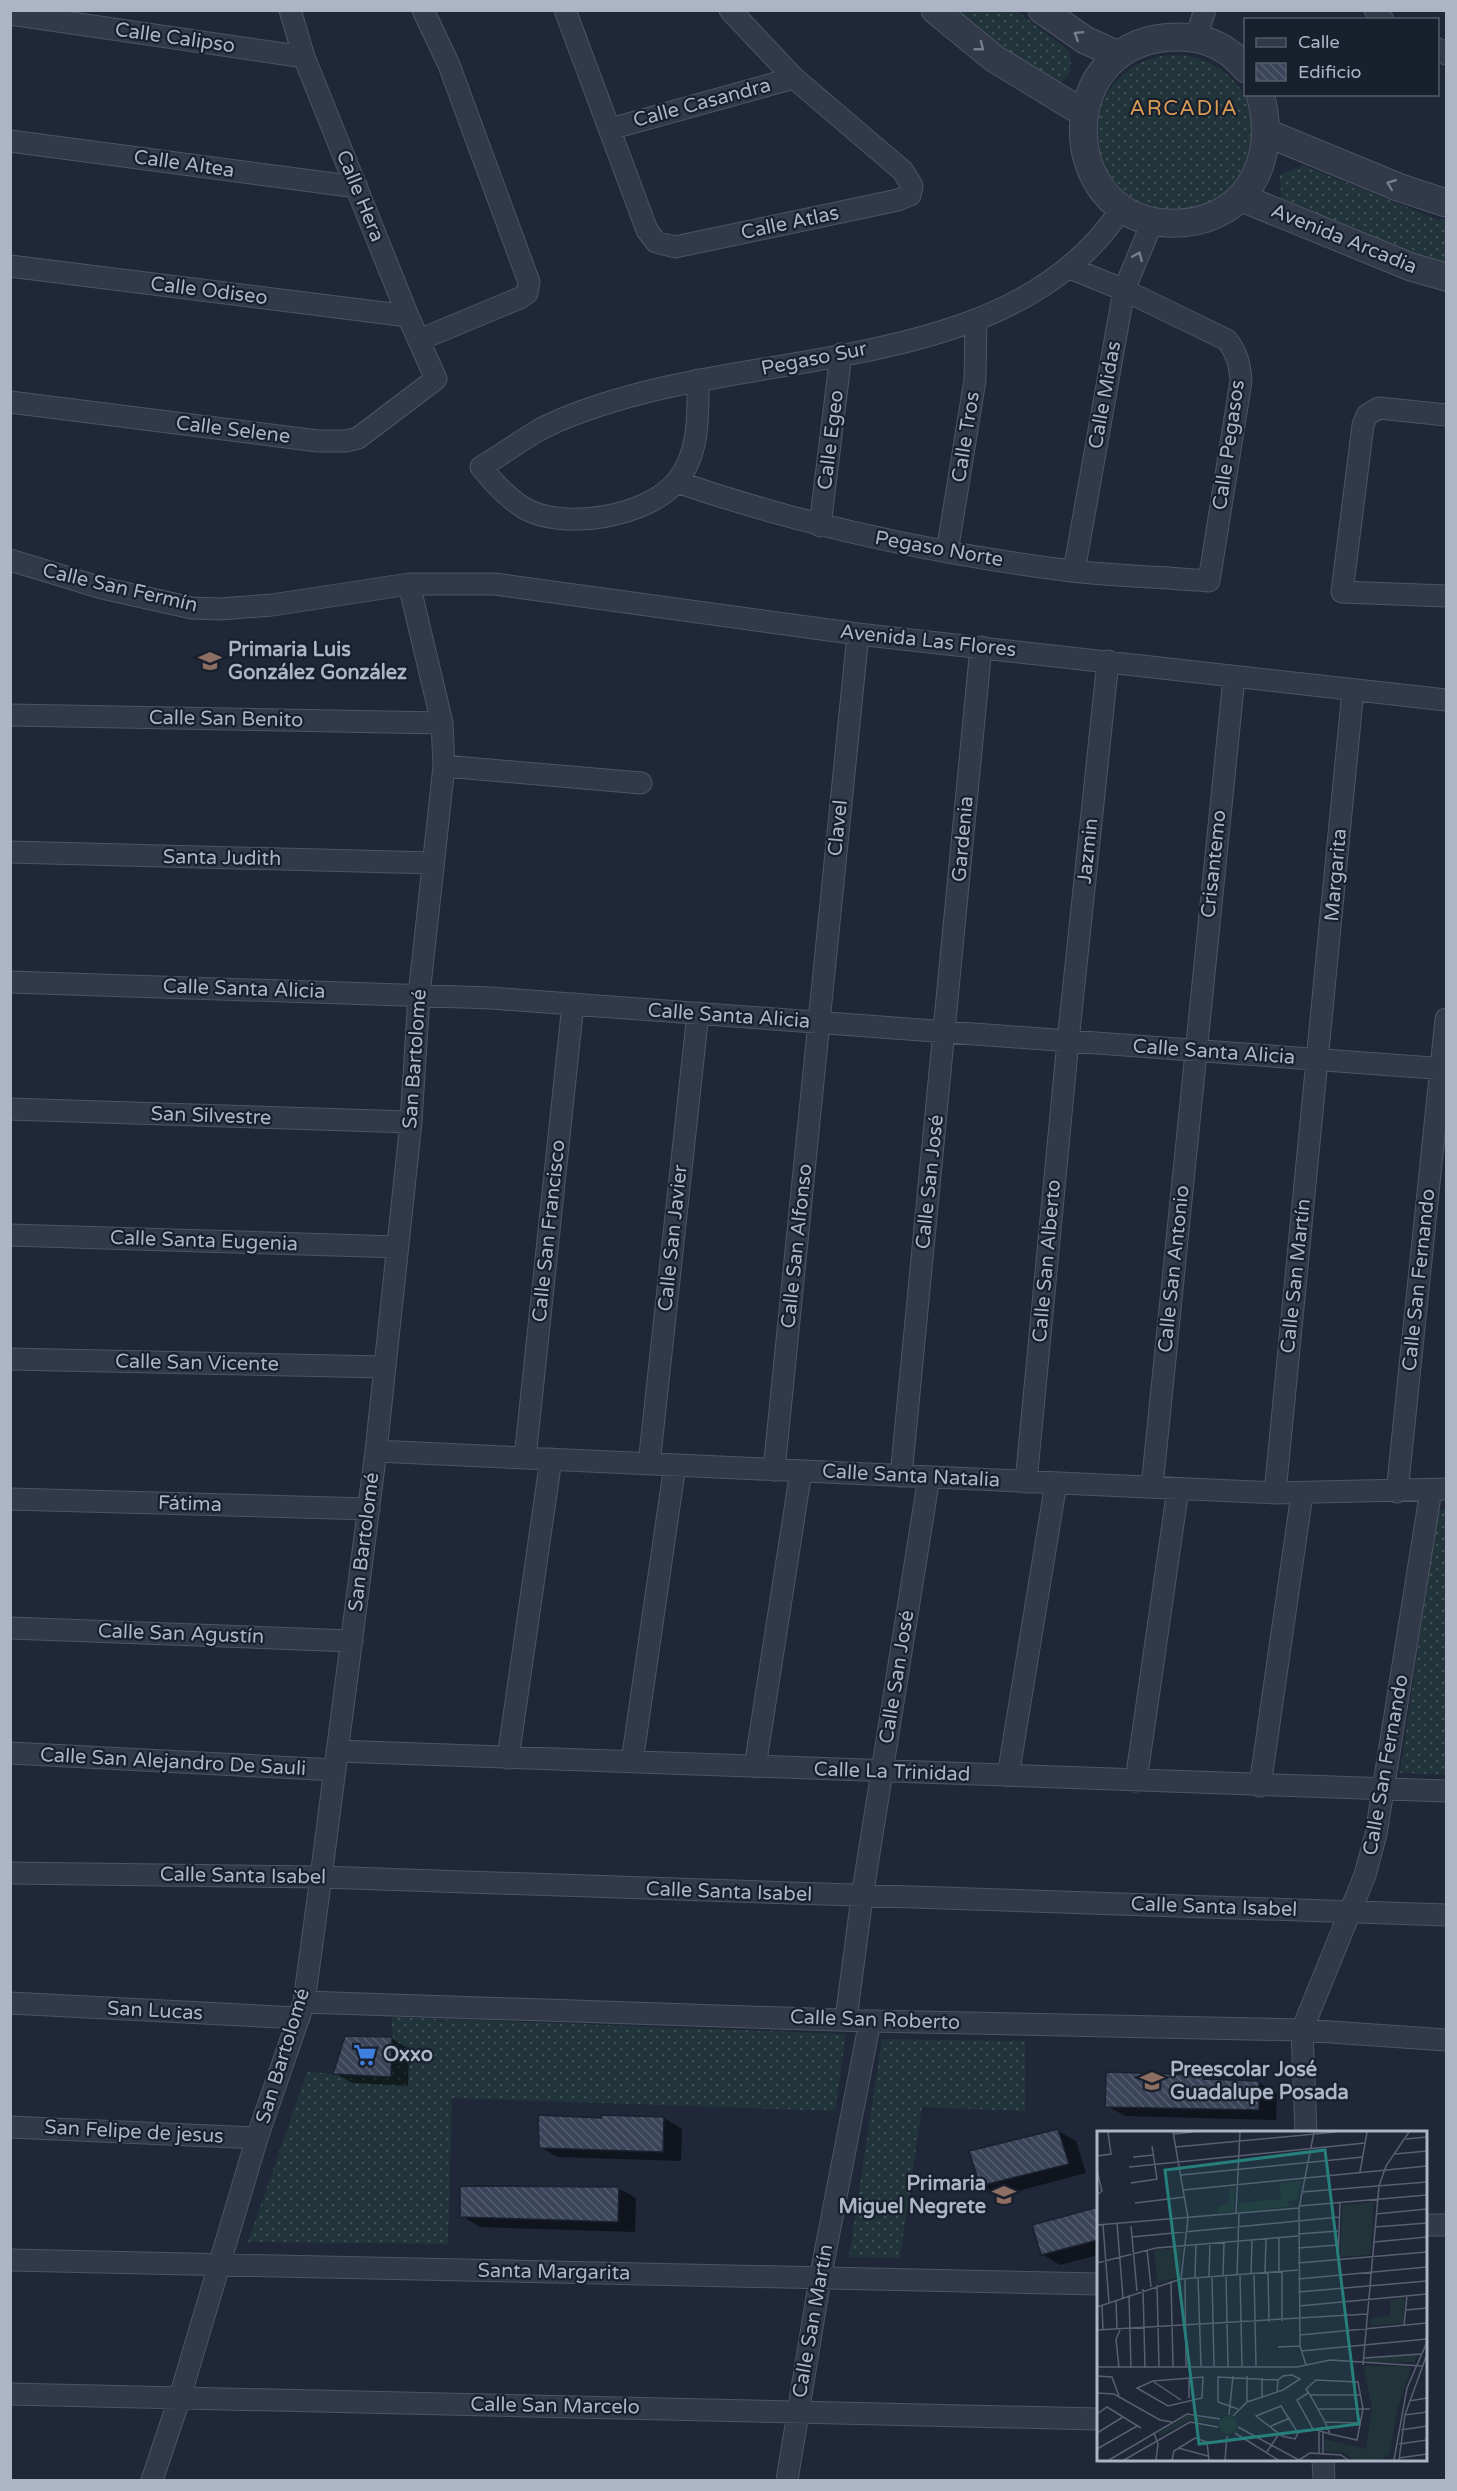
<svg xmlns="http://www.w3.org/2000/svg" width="1457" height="2491" font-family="'Varela Round',sans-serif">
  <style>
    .grass { fill: url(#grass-dots) }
    .shadow { fill: #0007 }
    .building { fill: url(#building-back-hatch); stroke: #1a212f; stroke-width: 1.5 }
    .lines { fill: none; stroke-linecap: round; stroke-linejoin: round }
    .minor-casing { stroke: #4d5464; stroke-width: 23 }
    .tertiary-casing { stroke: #4d5464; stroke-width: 29 }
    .minor { stroke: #323a49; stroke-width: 21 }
    .tertiary { stroke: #323a49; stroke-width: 27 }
    .oneway { stroke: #767d8e }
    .labels { text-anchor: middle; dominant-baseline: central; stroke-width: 4.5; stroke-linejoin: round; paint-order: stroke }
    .street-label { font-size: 20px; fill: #adb4c6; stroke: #181f2d }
    .poi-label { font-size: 20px; font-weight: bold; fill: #adb4c6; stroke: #181f2d; text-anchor: start }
    .neighbourhood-label { font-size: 21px; letter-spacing: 1.5px; fill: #d99b54; stroke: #181f2d }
    .inset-road { fill: none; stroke: #585f71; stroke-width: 1.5 }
    .view { fill: #277f7b; fill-opacity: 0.15; stroke: #277f7b; stroke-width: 3 }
    .inset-edge { fill: none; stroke: #adb4c6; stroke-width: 3 }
  </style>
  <defs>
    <pattern id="grass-dots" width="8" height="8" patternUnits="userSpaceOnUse" patternTransform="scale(1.5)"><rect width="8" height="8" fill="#213439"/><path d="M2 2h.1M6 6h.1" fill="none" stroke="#3f4f54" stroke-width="1.8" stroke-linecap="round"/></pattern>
    <pattern id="building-back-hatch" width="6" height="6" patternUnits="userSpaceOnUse" patternTransform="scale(1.5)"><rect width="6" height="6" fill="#3b4559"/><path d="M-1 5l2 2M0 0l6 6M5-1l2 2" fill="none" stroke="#555d6f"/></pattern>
  </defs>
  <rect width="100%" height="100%" fill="#1f2738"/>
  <path class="grass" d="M947 11H1017L1068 50C1075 67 1069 84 1050 85Z
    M1095 135a80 80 0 1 1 160 0a80 80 0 1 1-160 0Z
    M1303 165 1436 219 1446 220V264L1428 262 1281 200 1280 175Z
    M1446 1509V1775L1400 1773 1438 1510Z
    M392 2017 846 2034 835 2111 452 2098 448 2244 248 2242 307 2072 391 2077Z
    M882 2039 1025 2041V2111L922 2107 900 2258 849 2257Z"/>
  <path class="shadow" d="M391 2038 409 2049 408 2086 352 2083 335 2073Z
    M1203 2077 1211 2081 1259 2083 1277 2093 1276 2120 1125 2116 1107 2106Z
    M664 2118 682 2129 681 2161 558 2157 540 2147 603 2120Z
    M1191 2130 1196 2132H1180Z
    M1058 2131 1076 2141 1086 2173 999 2196 981 2185Z
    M618 2188 636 2198 635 2232 480 2227 462 2216Z
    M1098 2209V2255L1060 2265 1042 2254 1034 2226Z"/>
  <path class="building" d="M345 2036 392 2037 391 2077 333 2074Z
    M1106 2072 1204 2075 1203 2079 1259 2081V2110L1105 2107Z
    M538 2115 601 2118V2115L664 2117 663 2152 539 2148Z
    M1058 2129 1069 2164 980 2186 969 2151Z
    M460 2186 619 2187 618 2222 460 2217Z
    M1098 2207V2240L1041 2255 1032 2225Z"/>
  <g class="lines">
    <g class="minor-casing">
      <path id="minor" d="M565 10 647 230 656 242 675 247 898 200 910 195 912 186 903 171 794 78 730 10
        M1375 10 1383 20
        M10 14 304 57
        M1196 37 1205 10
        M1438 49 1446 54
        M610 129 794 78
        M10 141 357 187
        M10 266 408 316
        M419 340 520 298 527 293 529 282 449 65 423 10
        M698 380C698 414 700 453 677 481 648 517 563 531 524 508 508 498 492 481 481 467 501 455 519 442 539 430 571 413 611 401 646 392 802 352 1024 359 1121 209
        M10 402 318 441H346L358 438 436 379 408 316 304 57 290 10
        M1446 415 1379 408 1367 415 1363 425 1342 592 1446 596
        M677 482C805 526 937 554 1072 571 1117 576 1163 577 1209 581L1241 381C1240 365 1237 353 1227 340L1124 290 1070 268
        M820 526 841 354
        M947 552 975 380 976 320
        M10 560 102 588 192 608 220 609 272 605 409 584H495L858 634 1446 700
        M1074 571 1124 290 1152 223
        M10 715 442 723
        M444 766 641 783
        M10 852 433 863
        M10 982 491 998 1446 1069
        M10 1109 411 1122
        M10 1235 397 1247
        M10 1359 384 1367
        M376 1451 1275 1493 1446 1489
        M525 1458 573 1004
        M649 1464 698 1013
        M774 1470 858 634
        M901 1476 981 647
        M1026 1482 1068 1041 1108 661
        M1152 1487 1234 678
        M1397 1492 1446 1019
        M1275 1493 1353 690
        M10 1499 369 1509
        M10 1628 352 1641
        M337 1751 1446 1791
        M10 1753 335 1770
        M508 1758 551 1459
        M632 1762 675 1465
        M755 1767 801 1471
        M1008 1776 1056 1483
        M1136 1781 1178 1489
        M1260 1786 1302 1494
        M10 1873 321 1877 1446 1915
        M304 2002 870 2021 1302 2030 1446 2040
        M10 2003 299 2018
        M846 2019 862 1897 929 1477
        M10 2127 257 2138
        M1306 2132 1302 2030 1365 1875 1376 1834 1431 1490
        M1426 2225H1446
        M10 2260 1098 2284
        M10 2394 1098 2419
        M1323 2460 1324 2480
        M152 2480 179 2400 257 2138 304 2002 321 1877 376 1451 411 1122 419 995 444 766 442 723 409 584
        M787 2480 820 2279 870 2021"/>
    </g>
    <g class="tertiary-casing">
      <path id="tertiary" d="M935 10 995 59 1085 114
        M1042 10 1085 40 1116 54
        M1246 69C1229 48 1206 37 1179 37 1052 36 1055 218 1167 223 1243 227 1280 163 1260 94
        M1267 133 1398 187 1446 203
        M1242 198 1411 267 1446 277"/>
    </g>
    <use href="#minor" class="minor"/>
    <use href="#tertiary" class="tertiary"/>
  </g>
  <defs><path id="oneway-chevron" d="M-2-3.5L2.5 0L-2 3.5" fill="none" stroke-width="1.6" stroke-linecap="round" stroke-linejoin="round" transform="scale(1.5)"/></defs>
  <g class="oneway">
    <use href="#oneway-chevron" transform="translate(1078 35) rotate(-148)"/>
    <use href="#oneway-chevron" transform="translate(980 47) rotate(38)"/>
    <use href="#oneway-chevron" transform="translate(1391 184) rotate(-158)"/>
    <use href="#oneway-chevron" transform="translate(1138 256) rotate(-67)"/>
  </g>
  <defs>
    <g id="school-bare" transform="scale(1.8)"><path d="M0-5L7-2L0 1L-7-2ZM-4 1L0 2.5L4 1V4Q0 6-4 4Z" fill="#8d6e63" stroke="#181f2d" stroke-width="2.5" paint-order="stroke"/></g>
    <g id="supermarket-bare" transform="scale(1.8)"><path d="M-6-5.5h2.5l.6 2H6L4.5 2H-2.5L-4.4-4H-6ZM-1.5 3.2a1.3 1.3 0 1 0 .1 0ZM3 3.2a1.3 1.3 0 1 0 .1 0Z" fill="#3f7fe0" stroke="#181f2d" stroke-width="2.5" paint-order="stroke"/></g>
  </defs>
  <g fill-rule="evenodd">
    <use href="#school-bare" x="210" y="661"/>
    <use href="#supermarket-bare" x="365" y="2055"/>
    <use href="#school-bare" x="1152" y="2081"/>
    <use href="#school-bare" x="1004" y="2195"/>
  </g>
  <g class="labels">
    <g class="street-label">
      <text transform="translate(175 38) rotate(8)">Calle Calipso</text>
      <text transform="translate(702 103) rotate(-15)">Calle Casandra</text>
      <text transform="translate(184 164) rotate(8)">Calle Altea</text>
      <text transform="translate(360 196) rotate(68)">Calle Hera</text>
      <text transform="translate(790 223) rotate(-12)">Calle Atlas</text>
      <text transform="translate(1344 239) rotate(22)">Avenida Arcadia</text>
      <text transform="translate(209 291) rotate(7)">Calle Odiseo</text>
      <text transform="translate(814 359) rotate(-11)">Pegaso Sur</text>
      <text transform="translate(1105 395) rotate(-80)">Calle Midas</text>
      <text transform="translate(233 430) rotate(7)">Calle Selene</text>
      <text transform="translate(966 437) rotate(-81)">Calle Tros</text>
      <text transform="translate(831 440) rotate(-83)">Calle Egeo</text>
      <text transform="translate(1229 445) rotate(-82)">Calle Pegasos</text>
      <text transform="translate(939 549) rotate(10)">Pegaso Norte</text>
      <text transform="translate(120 588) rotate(13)">Calle San Fermín</text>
      <text transform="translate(928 641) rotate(6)">Avenida Las Flores</text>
      <text transform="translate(226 719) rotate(1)">Calle San Benito</text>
      <text transform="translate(838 828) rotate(-84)">Clavel</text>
      <text transform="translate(963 839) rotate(-85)">Gardenia</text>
      <text transform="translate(1088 851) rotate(-84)">Jazmin</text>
      <text transform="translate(222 858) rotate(1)">Santa Judith</text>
      <text transform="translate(1214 864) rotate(-84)">Crisantemo</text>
      <text transform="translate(1336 875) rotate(-85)">Margarita</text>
      <text transform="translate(244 989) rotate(2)">Calle Santa Alicia</text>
      <text transform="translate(729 1016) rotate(4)">Calle Santa Alicia</text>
      <text transform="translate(1214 1052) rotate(4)">Calle Santa Alicia</text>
      <text transform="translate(415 1059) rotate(-86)">San Bartolomé</text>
      <text transform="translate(211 1116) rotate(2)">San Silvestre</text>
      <text transform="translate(930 1182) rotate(-84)">Calle San José</text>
      <text transform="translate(549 1231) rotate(-84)">Calle San Francisco</text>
      <text transform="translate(673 1238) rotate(-84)">Calle San Javier</text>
      <text transform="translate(204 1241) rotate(2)">Calle Santa Eugenia</text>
      <text transform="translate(797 1246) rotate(-84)">Calle San Alfonso</text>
      <text transform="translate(1047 1261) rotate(-85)">Calle San Alberto</text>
      <text transform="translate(1174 1269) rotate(-84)">Calle San Antonio</text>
      <text transform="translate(1296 1276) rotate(-84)">Calle San Martín</text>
      <text transform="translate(1419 1280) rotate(-84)">Calle San Fernando</text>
      <text transform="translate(197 1363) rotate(1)">Calle San Vicente</text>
      <text transform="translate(911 1476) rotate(3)">Calle Santa Natalia</text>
      <text transform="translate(190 1504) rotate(2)">Fátima</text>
      <text transform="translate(364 1542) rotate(-83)">San Bartolomé</text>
      <text transform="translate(181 1634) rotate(2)">Calle San Agustín</text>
      <text transform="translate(897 1677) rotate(-81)">Calle San José</text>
      <text transform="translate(173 1762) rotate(3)">Calle San Alejandro De Sauli</text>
      <text transform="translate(1386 1765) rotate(-80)">Calle San Fernando</text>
      <text transform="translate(892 1772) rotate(2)">Calle La Trinidad</text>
      <text transform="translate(243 1876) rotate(1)">Calle Santa Isabel</text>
      <text transform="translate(729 1892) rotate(2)">Calle Santa Isabel</text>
      <text transform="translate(1214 1907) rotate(2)">Calle Santa Isabel</text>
      <text transform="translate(155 2011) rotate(3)">San Lucas</text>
      <text transform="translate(875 2020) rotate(2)">Calle San Roberto</text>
      <text transform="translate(283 2056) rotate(-73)">San Bartolomé</text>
      <text transform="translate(134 2132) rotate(3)">San Felipe de jesus</text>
      <text transform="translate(554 2272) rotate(1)">Santa Margarita</text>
      <text transform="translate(813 2321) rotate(-80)">Calle San Martín</text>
      <text transform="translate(555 2406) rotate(1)">Calle San Marcelo</text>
    </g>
    <g class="poi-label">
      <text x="228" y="650">Primaria Luis<tspan x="228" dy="23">González González</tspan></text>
      <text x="383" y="2055">Oxxo</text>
      <text x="1170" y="2070">Preescolar José<tspan x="1170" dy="23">Guadalupe Posada</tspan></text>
      <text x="986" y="2184" text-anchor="end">Primaria<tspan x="986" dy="23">Miguel Negrete</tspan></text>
    </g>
    <g class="neighbourhood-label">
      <text x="1184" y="108">ARCADIA</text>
    </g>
  </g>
  <g transform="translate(1097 2131)">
    <rect width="330" height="330" fill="#1f2738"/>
    <path d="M204 50 200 69 191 70 192 76 141 81 142 72 184 68 182 52ZM138 56 137 81 121 82V75L132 73V57ZM277 71 273 124 243 126 245 74ZM84 117 83 146 60 152 57 119ZM308 167 306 192 273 195 274 187 293 185V169ZM321 223 318 231 269 232 270 228ZM266 235H311L314 238 300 279 293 323 283 329H257L245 321 227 320 228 308 269 318 275 276ZM91 284 119 291 93 289 63 305 61 302ZM122 294a9 9 0 1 1 18 0a9 9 0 1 1-18 0Z" fill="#213439"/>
    <path d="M260 98a8 8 0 1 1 16 0a8 8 0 1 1-16 0Z" fill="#213439"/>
    <path class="inset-road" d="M76 1 91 87 84 148M77 3 96 1M309 8 330 6M79 16 239 1M298 23 330 20M0 25 14 23 11 1M36 26 57 24M32 36 268 12M0 40 5 60 0 64M263 41 270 1M84 44 266 26M34 52 60 48 55 15M86 59 330 35M205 61 330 51M38 72 88 66M202 75 330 64M139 82 143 1M279 83 330 78M20 92 26 167M0 94 202 77M6 94 12 172M34 95 40 160M278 96 330 92M201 103 241 100M35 106 242 86M277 111 330 106M201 117 241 114M50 119 54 156M241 128 243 72M0 132 59 117 201 105M201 132 330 121M182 140V107M185 140V190M168 141 169 108M171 141 172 191M154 142 155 109M157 142 159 235M140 143 142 82M143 143 145 235M126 144 127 111M129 144 131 236M112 145 113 112M115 145 117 235M98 146 99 114M101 146 104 235M88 148 89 236M201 148 330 136M74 150 76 236M60 154 62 236M46 158 48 237M201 161 330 150M32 164 34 237M19 170 20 198M5 175 6 199M202 175 330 163M0 176 84 148 201 139M309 179 330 177M307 194 310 165M0 199 270 183M203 204 330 192M181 216 203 215M204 220 330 208M267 227 324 223M209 234 203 215 202 77 217 1M266 234 282 55 289 35 312 1M0 236H200L233 229 325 235M22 237 19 208 23 199M0 245 15 246 22 265M106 246 105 267 71 275 40 257 56 250ZM92 247V267M165 247V266M57 251 84 269M0 262 17 263 63 289 75 291M211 262 200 269 216 298 233 303 260 309 266 278 261 251 219 249 209 258 213 264 228 291 233 303M213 264H264M312 270 330 267M150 271V245M184 275 201 302 198 308 185 305 159 285ZM141 278 121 271V246L181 249M220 278H273M0 283 10 276 44 297M132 284 136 245M308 284 330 281M136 285 150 271 186 259 203 248 195 244 186 245 181 249 180 261M228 291 264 292M174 295 193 287M141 296 202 329M304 299 330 295M0 302 26 286M57 302 61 313 59 329M138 302 181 329M302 313 330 309M81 317 111 325M0 318 40 295M169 322 182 303M222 323V301M226 323V301M302 327 330 323M12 329 90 283 123 288M27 329 93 291 121 296M75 329 77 320 98 307 110 311 112 329M128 329 130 305M202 329 213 322 244 324 251 329M297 329 310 257 330 211M302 329 308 284 330 223"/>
    <path class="view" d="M228 19 262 293 102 313 68 39Z"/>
    <rect width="330" height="330" class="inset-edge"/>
  </g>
  <rect width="1457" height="2491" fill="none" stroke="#adb4c6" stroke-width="24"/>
  <rect x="1244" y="18" width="195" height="78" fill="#181f2d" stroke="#545b6a" stroke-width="1.5"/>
  <rect x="1256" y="38" width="30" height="9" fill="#323a49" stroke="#545b6a" stroke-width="1.5"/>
  <text x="1298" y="48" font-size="18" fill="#adb4c6">Calle</text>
  <rect x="1256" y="63" width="30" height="18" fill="url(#building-back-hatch)" stroke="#545b6a" stroke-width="1.5"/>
  <text x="1298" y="78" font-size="18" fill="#adb4c6">Edificio</text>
</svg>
